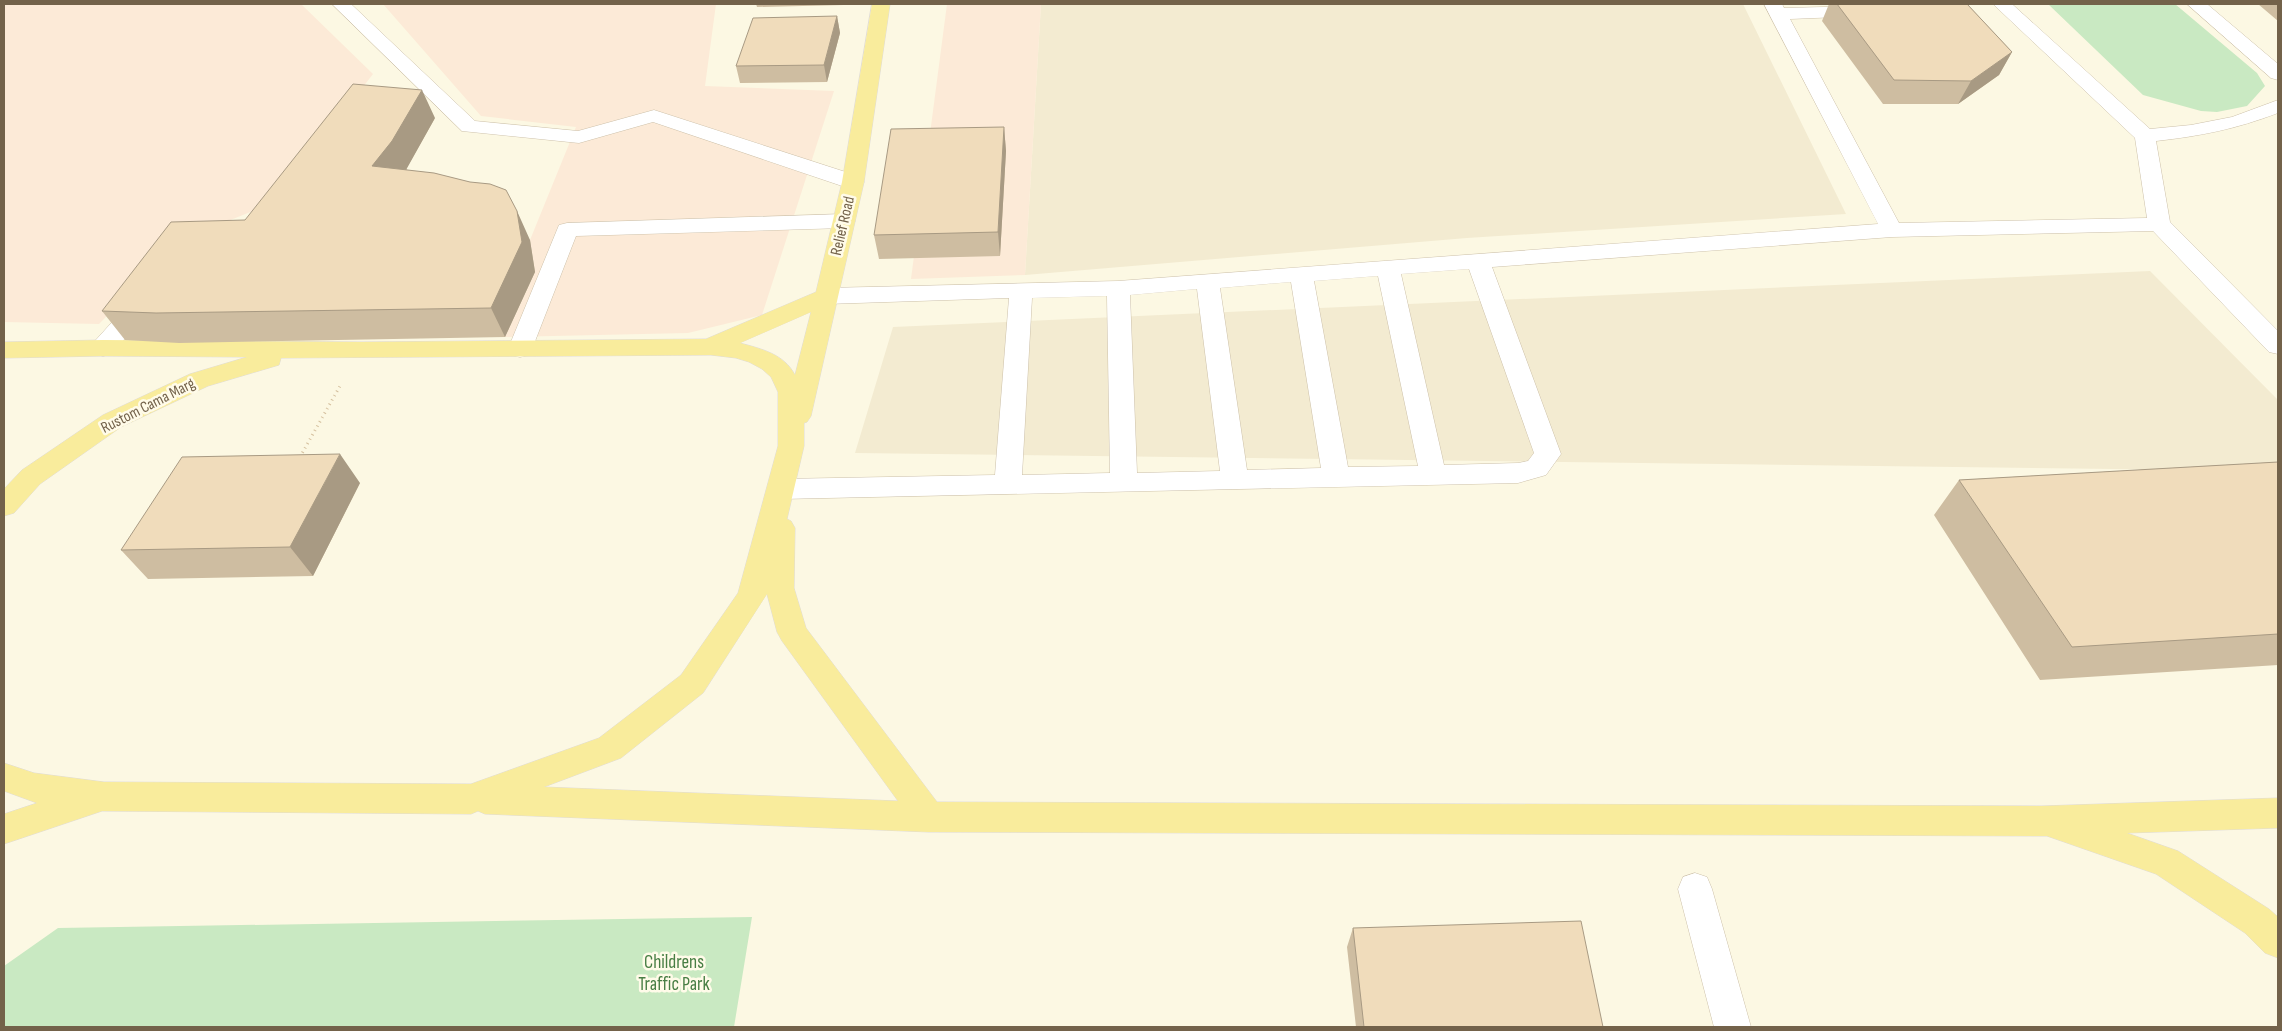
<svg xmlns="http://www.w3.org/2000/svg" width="2282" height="1031" font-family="'Sofia Sans Condensed',sans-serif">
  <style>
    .residential { fill: #f3ebd1 }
    .commercial { fill: #fcead7 }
    .green { fill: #c9e9c2 }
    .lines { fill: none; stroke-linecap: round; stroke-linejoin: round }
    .minor-casing { stroke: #cdc1aa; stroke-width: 1 }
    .major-casing { stroke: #e0dcd7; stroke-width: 1 }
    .path { stroke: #d5c09f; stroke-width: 3; stroke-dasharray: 1 4; stroke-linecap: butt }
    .minor { fill: #fff; fill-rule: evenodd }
    .major { fill: #f9ec9c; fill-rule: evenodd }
    .wall { fill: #cebda1 }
    .shaded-wall { fill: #a89a83 }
    .building { fill: #f0dcbb; stroke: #a89a83 }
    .labels { text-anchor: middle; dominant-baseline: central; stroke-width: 5; stroke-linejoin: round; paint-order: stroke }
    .street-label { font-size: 16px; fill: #73624a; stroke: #fffbe9 }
    .near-park-label { font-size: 19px; fill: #487e44; stroke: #fffbe9 }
  </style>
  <rect width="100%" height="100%" fill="#fcf8e3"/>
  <path class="residential" d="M1041 4H1743L1846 214 1467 238 1025 275Z
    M2150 271 2278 400V471L855 453 893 327Z"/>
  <path class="commercial" d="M4 4H301L373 74 273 203 183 239 99 324 4 322Z
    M383 4H716L705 86 834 91 762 315 688 333 505 337 535 272 530 240 576 127 481 116Z
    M947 4H1041L1025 275 911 279Z"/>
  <path class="green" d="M2048 4H2175L2257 73 2265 86 2247 106 2217 112 2201 111 2143 95Z
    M752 917 734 1027H4V966L58 928Z"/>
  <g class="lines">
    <g class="minor-casing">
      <path id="minor" d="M332 4H351L475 121 578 131 654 110 861 177 864 182 861 187 853 188 845 187 653 122 579 143 462 131Z
        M1764 4H1782L1784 8 1864 6 1870 7 1873 11 1870 15 1864 16 1790 19 1899 223 2147 218 2135 138 1993 4H2012L2150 129 2191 125 2232 117 2278 100V113C2236 129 2201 136 2156 141L2170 222 2278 331V354L2269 352 2153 231 1892 237 1492 267 1561 454 1546 475 1518 483 781 499 771 496 767 489 771 482 781 479 995 475 1009 298 826 304 818 301 814 296 818 291 826 288 1118 281 1878 224ZM1469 269 1534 453 1528 461 1518 463 1444 465 1401 274ZM1378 276 1418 466 1348 467 1314 281ZM1291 282 1321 468 1247 470 1220 288ZM1197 289 1220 471 1137 473 1130 295ZM1107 296 1110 473 1022 475 1032 298Z
        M2187 4H2207L2278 64V80L2271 78Z
        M844 214 852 216 855 221 852 226 844 228 576 236 532 349 529 355 520 357 511 355 508 349 559 225 567 223Z
        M141 296 149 299 153 304 149 309 112 354 103 356 94 354 91 348 94 342 133 299Z
        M1695 873 1707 877 1712 889 1751 1027H1714L1678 889 1683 877Z"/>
    </g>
    <g class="major-casing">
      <path id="major" d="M872 4H890L864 182 811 416 807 422 804 423V446L787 519 791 521 795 528 794 588 806 628 937 802 2042 806 2278 798V828L2127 833 2178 851 2269 909 2278 917V958L2265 953 2245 933 2156 874 2047 836 929 832 485 814 478 811 471 814 102 811 4 844V814L37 803 4 791V763L34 773 104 782 471 784 599 738 681 675 738 593 778 446V392L771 377 762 369 749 362 736 358 711 355 281 358 279 365 208 386 121 427 40 484 14 513 4 516V489L22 470 103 415 190 374 247 357 103 356 4 358V342L103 340 361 342 706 339 816 292 842 182ZM811 312 795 375C784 354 762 349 740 343ZM767 594 777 632 782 641 898 801 544 787 621 758 703 693Z"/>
    </g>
    <path class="path" d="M300 457 340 386"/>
    <use href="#minor" class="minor"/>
    <use href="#major" class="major"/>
  </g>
  <path class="wall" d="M756 4H844V5L757 7Z
    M1812 4H1967L2012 52 1999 75 1958 104H1883L1822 21 1829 4 1812 5Z
    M2258 4H2278V21Z
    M837 16 840 33 827 82 740 83 736 66Z
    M435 118 406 169 530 240 535 272 505 337 179 343 125 340 102 311 245 220Z
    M1004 127 1006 151 1000 256 879 259 874 235Z
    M2278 462V665L2040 680 1934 515 1959 480Z
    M360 483 313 576 148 579 121 550Z
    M1353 928 1603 1027H1356L1347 947Z"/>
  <path class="shaded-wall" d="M837 16 840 33 827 82 824 65Z
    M2012 52 1999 75 1958 104 1971 81Z
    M422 90 435 118 406 170 372 166Z
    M1004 127 1006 151 1000 256 998 232Z
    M517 211 530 240 535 272 505 337 491 308Z
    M340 454 360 483 313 576 290 547Z"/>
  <path class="building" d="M1837 4H1967L2012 52 1971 81 1894 80Z
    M837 16 824 65 736 66 753 18Z
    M353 84 422 90 392 141 372 166 434 173 470 182 490 184 506 190 517 211 522 242 491 308 156 313 102 311 171 222 245 220Z
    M1004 127 998 232 874 235 891 129Z
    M340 454 290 547 121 550 182 457Z
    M2278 462V634L2072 647 1959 480Z
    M1581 921 1603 1027H1364L1353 928Z"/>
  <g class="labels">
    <g class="street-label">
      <text transform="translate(843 226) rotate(-77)">Relief Road</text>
      <text transform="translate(148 406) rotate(-27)">Rustom Cama Marg</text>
    </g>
    <g class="near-park-label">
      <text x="674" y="962">Childrens<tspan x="674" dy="22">Traffic Park</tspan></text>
    </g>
  </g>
  <rect width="2282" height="1031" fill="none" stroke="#73624a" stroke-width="10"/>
</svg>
